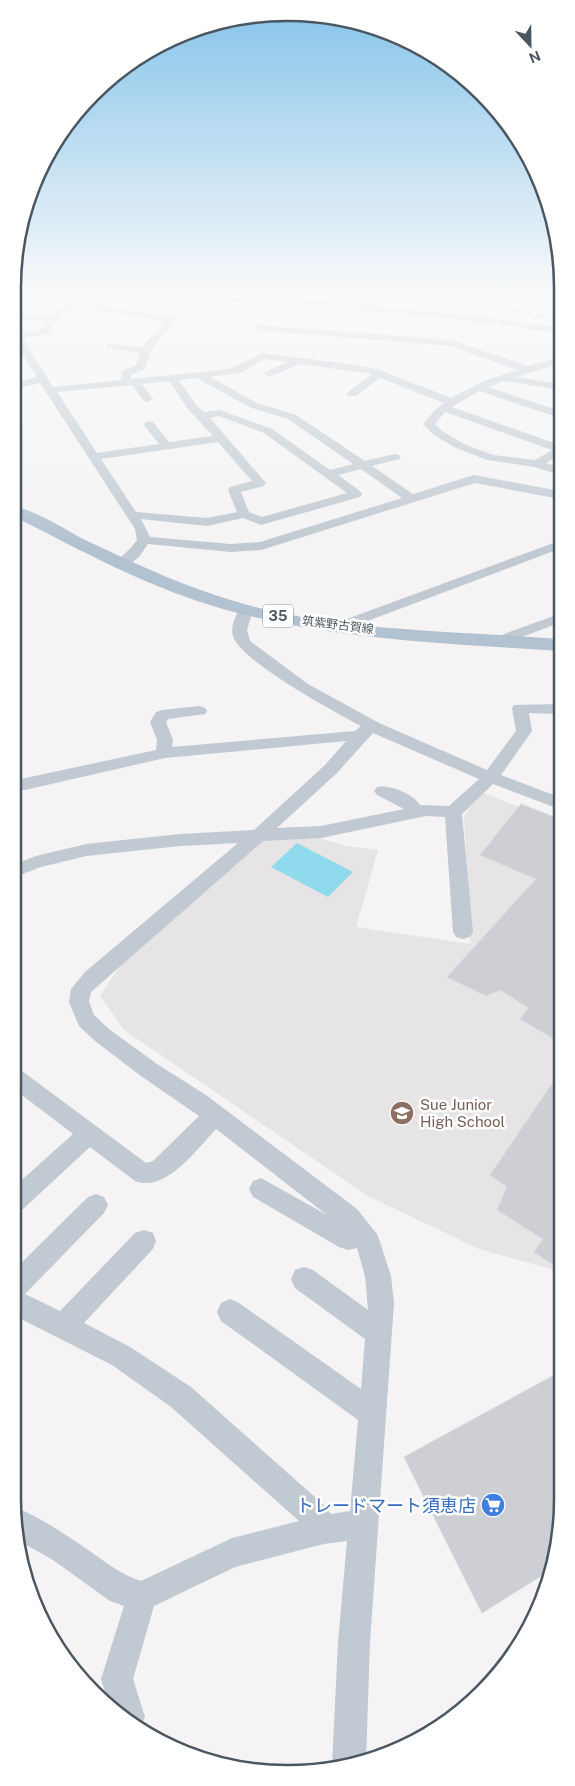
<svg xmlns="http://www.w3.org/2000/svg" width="575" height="1786" font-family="'Public Sans','Noto Sans JP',sans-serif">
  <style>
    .education { fill: #e6e4e5 }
    .water { fill: #90daee }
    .building { fill: #cdcfd5; stroke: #d7d9de }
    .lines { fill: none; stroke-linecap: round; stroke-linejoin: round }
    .minor { fill: #c1cad2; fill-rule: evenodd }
    .major { fill: #b3c2d1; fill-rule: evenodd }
    .rail-casing { stroke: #b5b8bd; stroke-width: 3 }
    .rail { stroke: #fff; stroke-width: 2; stroke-dasharray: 6; stroke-linecap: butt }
    .labels { text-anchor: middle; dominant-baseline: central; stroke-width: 5; stroke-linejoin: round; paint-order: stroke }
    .far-street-label { font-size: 12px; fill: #4a5661; stroke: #fff }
    .shield { fill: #fff; stroke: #808990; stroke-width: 1 }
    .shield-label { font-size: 14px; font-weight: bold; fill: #4a5661 }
    .education-label { font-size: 15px; fill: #785e54; stroke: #fff; text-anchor: start }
    .near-shop-label { font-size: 18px; fill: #366cbe; stroke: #fff; text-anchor: end }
    .rim { fill: none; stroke: #4a5661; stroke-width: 2.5 }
  </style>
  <rect width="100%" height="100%" fill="#f5f3f3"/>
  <path class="education" d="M480 792 559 822 558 1271 479 1249 368 1196 124 1030 100 996 125 959 265 839 311 836 346 846 378 850 356 927 471 944 464 816Z"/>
  <path class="water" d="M297 843 353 872 328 897 271 867Z"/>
  <path class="building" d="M521 804 559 819 558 1041 520 1019 529 1008 500 990 486 996 447 977 536 879 480 855Z
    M558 1075V1268L534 1252 543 1239 497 1210 507 1187 490 1175Z
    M558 1373 557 1552 549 1571 482 1613 404 1457Z"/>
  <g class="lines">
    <path class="minor" d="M18 295H24L18 300Z
      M77 295H86L80 302 172 317 177 320 152 348 145 369 131 375V379L230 369 262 353 356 365 380 370 451 398 484 381 517 370 450 346 253 330V326L256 325 451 340 528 366 560 357V363L517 377 560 384V390L505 381 488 387 560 411V418L479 391 452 407 560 445V455L546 463 560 468V475L535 467 487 460 456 448 434 435 423 424 435 410 444 403 380 378 356 396H348L347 394 348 392 372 374 300 364 269 377 264 374 265 372 287 362 264 359 243 372 210 377 257 403 296 415 365 461 395 454 399 455 401 457 399 459 372 466 413 494 474 475 560 491V499L475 483 261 550 231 552 148 544 139 557 127 567H117L115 564C122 555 131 549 137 540L135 529 40 383 17 388V382L37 377 17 345V333L40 330 45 321 17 319 18 313 50 316ZM75 306 165 322 142 347 107 344V348L140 353 136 365 122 371 121 380 53 387 23 338 48 334C53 321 64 315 75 306ZM197 378 249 407 288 419 353 464 330 470 272 429 220 410 204 412 196 405 179 380ZM169 381 188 409 213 436 169 442 153 422 149 421 143 424 159 444 97 453 57 392 132 385 144 401 148 402 153 399 142 384ZM445 412 552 450 535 460 493 455 464 444 442 431 435 424ZM219 416 264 433 347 493 262 517 249 512 241 492 264 486 266 483 210 418ZM218 442 252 481 230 487 228 490 237 512 207 518 136 512 101 459ZM361 469 402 498 260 542 231 544 150 537 141 519 207 526 243 518 261 525 360 497 362 494 360 491 338 475Z
      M160 295C247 295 334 302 421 311 467 316 514 320 560 328V334C429 311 296 306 164 298Z
      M559 541V549L346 629H336L334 626 336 623Z
      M246 606 251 607 253 610 247 630 250 641 308 684 379 723 487 770 516 731 512 708 514 705 559 704V714L529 713 532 731 501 775 559 797V809L493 784 462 814 473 932 470 937 463 939 456 937 453 932 445 817 426 816 321 838 263 841 91 992 89 1002 94 1015 109 1029 157 1064 206 1095 357 1209 377 1234 380 1242 391 1276 394 1303 370 1642 366 1761 358 1764 332 1765 338 1642 347 1541 324 1544 235 1567 154 1606 133 1679 145 1717 141 1726 108 1701 101 1679 124 1606 110 1601 53 1560 21 1542 15 1509 17 1508C43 1519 68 1536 91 1552 107 1563 122 1575 141 1581L232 1538 299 1521 171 1407 112 1365 13 1315V1271L88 1197 96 1194 104 1197 108 1205 104 1213 25 1294 60 1311 135 1233 144 1230 153 1233 156 1241 153 1249 84 1323 130 1347 191 1387 324 1505 331 1514 350 1511 358 1420 221 1321 217 1312 221 1303 230 1299 239 1303 361 1389 365 1339 295 1288 291 1279 295 1270 304 1267 313 1270 368 1310 365 1276 357 1248 348 1250 339 1247 253 1197 249 1189 253 1181 261 1178 327 1215 216 1129C197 1149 166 1193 135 1181L90 1147 22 1210 14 1213V1187L73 1134 14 1089V1068L22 1071 146 1163 153 1161 199 1116 141 1076 95 1041 79 1026 69 1002 71 989 85 972 238 843 180 846 86 856 41 867 15 877V864L36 856 86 844 180 834 254 830 325 765 346 741 165 758 25 790H15L16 780 156 750 157 740 150 722 156 712 162 710 199 706 205 708 207 711 205 714 168 719 166 722 173 740 172 747 355 731 361 726C336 713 240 661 233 636 230 627 236 614 241 607ZM373 733 479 779 449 806 420 805C414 794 389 784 377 787L374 791 377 795 404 809 321 826 277 828 337 773Z
      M559 614V623L506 643H496L494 640 496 637Z"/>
    <path class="major" d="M17 507C40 513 64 529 85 540 130 561 174 582 221 597 327 632 449 630 559 639V651C443 643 322 640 210 605 142 584 80 550 17 518Z"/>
    <g class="rail-casing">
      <path id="rail" d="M437 295 560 319"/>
    </g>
    <use href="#rail" class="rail"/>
  </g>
  <linearGradient id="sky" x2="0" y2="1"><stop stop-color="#85c3ea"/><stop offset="0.54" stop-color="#fafafa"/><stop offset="1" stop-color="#fafafa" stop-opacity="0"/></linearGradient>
  <rect width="575" height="545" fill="url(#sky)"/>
  <defs>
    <g id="school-disc" transform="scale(1.25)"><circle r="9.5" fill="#8d6e63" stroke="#fff"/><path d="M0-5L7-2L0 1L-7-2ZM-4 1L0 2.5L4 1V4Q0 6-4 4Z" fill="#fff"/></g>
    <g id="supermarket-disc" transform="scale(1.25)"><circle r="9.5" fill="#3f7fe0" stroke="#fff"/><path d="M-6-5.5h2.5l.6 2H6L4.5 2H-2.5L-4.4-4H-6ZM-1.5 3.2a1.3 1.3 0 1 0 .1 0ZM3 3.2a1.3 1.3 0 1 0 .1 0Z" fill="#fff"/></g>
  </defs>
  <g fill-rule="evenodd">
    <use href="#school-disc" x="402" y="1113"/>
    <use href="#supermarket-disc" x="493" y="1505"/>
  </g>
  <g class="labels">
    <g class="far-street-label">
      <text transform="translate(338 625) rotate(7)">筑紫野古賀線</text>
    </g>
    <rect class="shield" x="263" y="604.5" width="30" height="23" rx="4"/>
    <g class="shield-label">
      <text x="278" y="616">35</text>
    </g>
    <g class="education-label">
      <text x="420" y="1104">Sue Junior<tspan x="420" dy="17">High School</tspan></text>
    </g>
    <g class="near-shop-label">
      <text x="476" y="1505">トレードマート須恵店</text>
    </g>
  </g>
  <path d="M0 0H575V1786H0ZM287 21H288A266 266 0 0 1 554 287V1499A266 266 0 0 1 288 1765H287A266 266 0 0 1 21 1499V287A266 266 0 0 1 287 21Z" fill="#fff" fill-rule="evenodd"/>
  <path class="rim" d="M287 21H288A266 266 0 0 1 554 287V1499A266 266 0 0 1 288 1765H287A266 266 0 0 1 21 1499V287A266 266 0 0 1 287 21Z"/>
  <g transform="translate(530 45) rotate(158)" stroke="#ffffff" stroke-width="4" paint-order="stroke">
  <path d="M0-4L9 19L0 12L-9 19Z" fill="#4a5661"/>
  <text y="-8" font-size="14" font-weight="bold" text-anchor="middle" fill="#4a5661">N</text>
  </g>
</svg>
